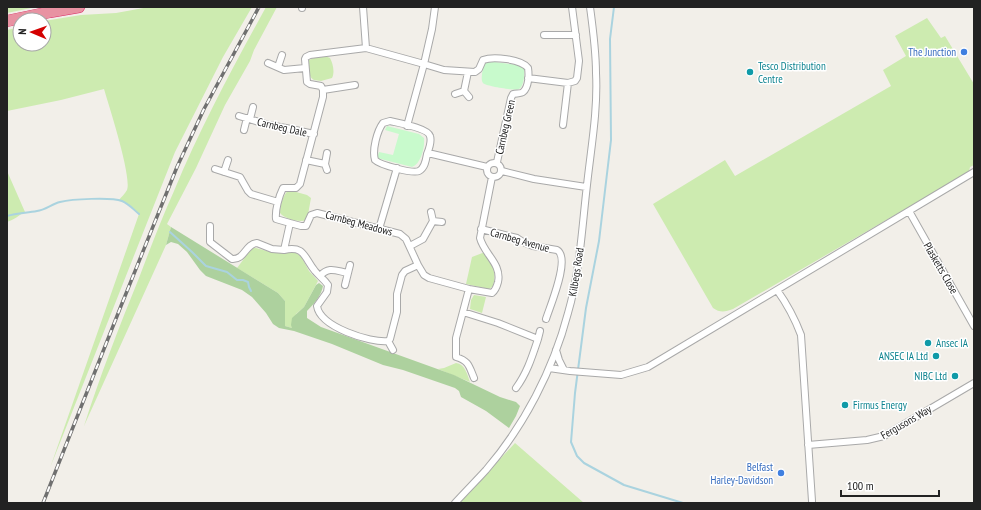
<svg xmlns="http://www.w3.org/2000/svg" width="981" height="510" font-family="'PT Sans Narrow',sans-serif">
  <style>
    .grass { fill: #cdebb0 }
    .forest { fill: #add19e }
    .park { fill: #c8facc }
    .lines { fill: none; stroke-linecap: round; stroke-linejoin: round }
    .stream { stroke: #aad3df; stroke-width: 2 }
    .street-casing { stroke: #a9a9a9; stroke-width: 8 }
    .highway-casing { stroke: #dc2a67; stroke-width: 12 }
    .street { stroke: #fff; stroke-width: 6 }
    .highway { stroke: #e892a2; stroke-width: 11 }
    .rail-casing { stroke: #707070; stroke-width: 3.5 }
    .rail { stroke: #fff; stroke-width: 2; stroke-dasharray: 6; stroke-linecap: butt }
    .shop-dot { fill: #3f7fe0; stroke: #fff; stroke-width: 1.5 }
    .culture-dot { fill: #0f9aa8; stroke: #fff; stroke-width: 1.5 }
    .labels { text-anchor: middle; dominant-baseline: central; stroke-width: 3; stroke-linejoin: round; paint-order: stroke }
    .shop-label { font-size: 11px; fill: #366cbe; stroke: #fff; text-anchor: end }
    .culture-label { font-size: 11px; fill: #0d838f; stroke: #fff; text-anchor: start }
    .street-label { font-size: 11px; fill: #222; stroke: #fff }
  </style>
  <rect width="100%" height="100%" fill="#f2efe9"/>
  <path class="grass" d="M7 7H36L7 13Z
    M149 7H252L223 57 175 152 50 468 139 214 131 206 119 200C121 197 125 194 127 190 132 177 109 106 104 89L61 100 7 111V30L20 27V44H44V21L81 15 116 13Z
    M266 7H277L254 50 250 61 225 105 196 168 167 224 171 227 166 245 84 426C100 376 119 327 139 278 150 249 161 220 174 191 200 128 233 67 266 7Z
    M927 18 941 38 945 36 974 84V165L970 167 969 172 733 309C725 312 720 313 713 308L653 204 725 160 735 176 891 86 883 70 906 56 895 36Z
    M325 56 330 58C333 64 335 72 332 78L321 81 314 80C308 77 307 66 309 60L314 58Z
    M7 171 25 212C19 215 14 220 7 222Z
    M289 190 307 195 311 198 307 220C299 223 285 219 280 213 280 206 283 194 289 190Z
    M252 248H256L274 253 294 252 298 254 302 258 309 271 318 281 304 307 296 314 292 328 285 326V301L278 293 237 268Z
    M485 252C492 264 497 272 493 286L489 289 466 284 472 257Z
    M474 295 486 297 482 313 470 309 471 300Z
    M456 363C465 364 467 374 470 382L438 369 444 368Z
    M515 443 584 503H459Z"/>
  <path class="forest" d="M171 227 278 293 285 301V326L292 328 291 325 292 318 304 307 316 285 319 283 323 286C321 296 314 304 307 311V318L321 327 454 375 500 397 516 402 520 406 516 416 509 428 486 411 461 397 459 391 455 388 403 370 383 365 332 344 294 331 279 328 273 324 266 313 252 297 242 290 206 276 200 270 187 252 178 244 171 242 166 245Z"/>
  <path class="park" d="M487 61 519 65 524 68C525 73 524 86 519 89 516 91 485 86 483 83 480 79 483 69 484 64Z
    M387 126 419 134 424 138C425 147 421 164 412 167L377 158 379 152 393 155 399 134 385 130Z"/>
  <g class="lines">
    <path class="stream" d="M614 7 610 39 611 140 599 241 586 308 575 393 571 442 577 456 584 463 624 485 683 503
      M7 216C17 213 27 213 37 211 45 210 52 204 60 202 72 199 111 197 122 201 129 204 133 209 139 214
      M170 232 192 252 206 266 227 272 237 280H243L248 282 249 287 251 291"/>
    <g class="street-casing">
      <path id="street" d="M302 7V8
        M435 7 432 29 424 64 444 70 475 72 479 69 483 60C493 56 521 59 528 68 529 74 529 87 523 92 521 94 516 93 513 94L511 98 497 162
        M544 35H576
        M366 48 424 64 407 126
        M268 63 284 70 305 68
        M278 67 282 55
        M528 78 568 83 575 81 577 78 579 61 572 7
        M323 90 355 85
        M464 91 469 97
        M455 94 464 91 468 72
        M239 116 269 125 286 128 314 134
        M250 119 253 107
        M390 121C398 123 428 128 430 136 432 142 429 149 427 154 426 160 425 168 419 171 413 174 380 165 375 160 372 150 377 131 383 123Z
        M563 125 568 83
        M244 130 247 118
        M428 153 487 167
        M306 160 325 164
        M487 170a7 7 0 1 1 14 0a7 7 0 1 1-14 0Z
        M215 169 240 177 248 191 251 194 278 202
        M327 170 325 164 327 153
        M502 171 534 179 586 187
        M224 172 228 160
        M909 211 974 326
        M431 212 433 221
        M317 213 400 234 406 239 418 265 405 271 402 275 397 294V312L390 339 388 341C370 343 320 327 317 306L327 292 328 285C324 279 319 276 315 271 304 258 305 245 284 250L290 223 301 226H306L311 215Z
        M290 223 276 219C275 210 279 196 283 188H296L300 184 323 97V90L321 86 310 84 307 82 305 59 306 57 310 55 366 48 363 7
        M210 226V242L232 259C245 260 245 244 257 243L272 249 284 250
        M379 229 397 168
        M481 229 517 238 523 242 533 246 557 250C571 258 550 306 546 319
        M410 246 423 239 433 221 442 222
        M418 265 424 275 429 278 469 289
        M320 276C329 266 336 271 348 273
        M345 285 350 265
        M777 290C787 304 795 319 801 335L812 501
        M463 312 498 323 538 339C532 357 527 373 516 388
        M538 339 540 331
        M388 341 393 350
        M556 350 559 360 564 370
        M549 368 570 371 621 375 648 367 974 172
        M474 378C469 366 469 361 456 357V338L469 289 492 293C496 290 497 286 498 282 502 264 484 254 480 238L492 177
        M808 445 867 440 884 436 974 383
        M455 503C465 492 476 481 486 470 524 426 553 370 568 313 580 272 582 227 587 185 591 148 598 110 596 73 596 51 593 29 590 7"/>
    </g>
    <g class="highway-casing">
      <path id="highway" d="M7 21 50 12 79 7"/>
    </g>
    <use href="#street" class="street"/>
    <use href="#highway" class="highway"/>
    <g class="rail-casing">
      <path id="rail" d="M43 503 121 306 177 167 204 109 259 7"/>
    </g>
    <use href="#rail" class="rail"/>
  </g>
  <g class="shop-dot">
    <circle cx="964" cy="52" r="4"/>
    <circle cx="781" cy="473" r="4"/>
  </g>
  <g class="culture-dot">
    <circle cx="750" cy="72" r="4"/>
    <circle cx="928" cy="343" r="4"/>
    <circle cx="936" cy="356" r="4"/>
    <circle cx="955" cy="376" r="4"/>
    <circle cx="845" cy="405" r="4"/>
  </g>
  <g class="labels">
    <g class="shop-label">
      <text x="956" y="52">The Junction</text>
      <text x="773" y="467">Belfast<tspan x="773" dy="13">Harley-Davidson</tspan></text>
    </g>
    <g class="culture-label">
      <text x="758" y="66">Tesco Distribution<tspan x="758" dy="13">Centre</tspan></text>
      <text x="936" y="343">Ansec IA</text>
      <text x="928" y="356" text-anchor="end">ANSEC IA Ltd</text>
      <text x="947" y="376" text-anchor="end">NIBC Ltd</text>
      <text x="853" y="405">Firmus Energy</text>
    </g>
    <g class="street-label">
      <text transform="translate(282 127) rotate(13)">Carnbeg Dale</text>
      <text transform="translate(505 127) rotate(-77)">Carnbeg Green</text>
      <text transform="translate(359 223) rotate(15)">Carnbeg Meadows</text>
      <text transform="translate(520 240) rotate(16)">Carnbeg Avenue</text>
      <text transform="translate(941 268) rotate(60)">Plasketts Close</text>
      <text transform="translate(576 272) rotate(-81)">Kilbegs Road</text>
      <text transform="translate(906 422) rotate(-30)">Fergusons Way</text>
    </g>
  </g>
  <rect width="981" height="510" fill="none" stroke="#222222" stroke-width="16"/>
  <g transform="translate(32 32) rotate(272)"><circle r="19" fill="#ffffff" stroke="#a7a7a7"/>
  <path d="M0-3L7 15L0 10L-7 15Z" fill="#d40000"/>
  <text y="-6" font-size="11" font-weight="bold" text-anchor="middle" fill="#222222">N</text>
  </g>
  <path d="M841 490v6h98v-6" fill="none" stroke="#222222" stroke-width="2"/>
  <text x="847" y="490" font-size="12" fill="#222222" stroke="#ffffff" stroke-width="3" paint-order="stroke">100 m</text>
</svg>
